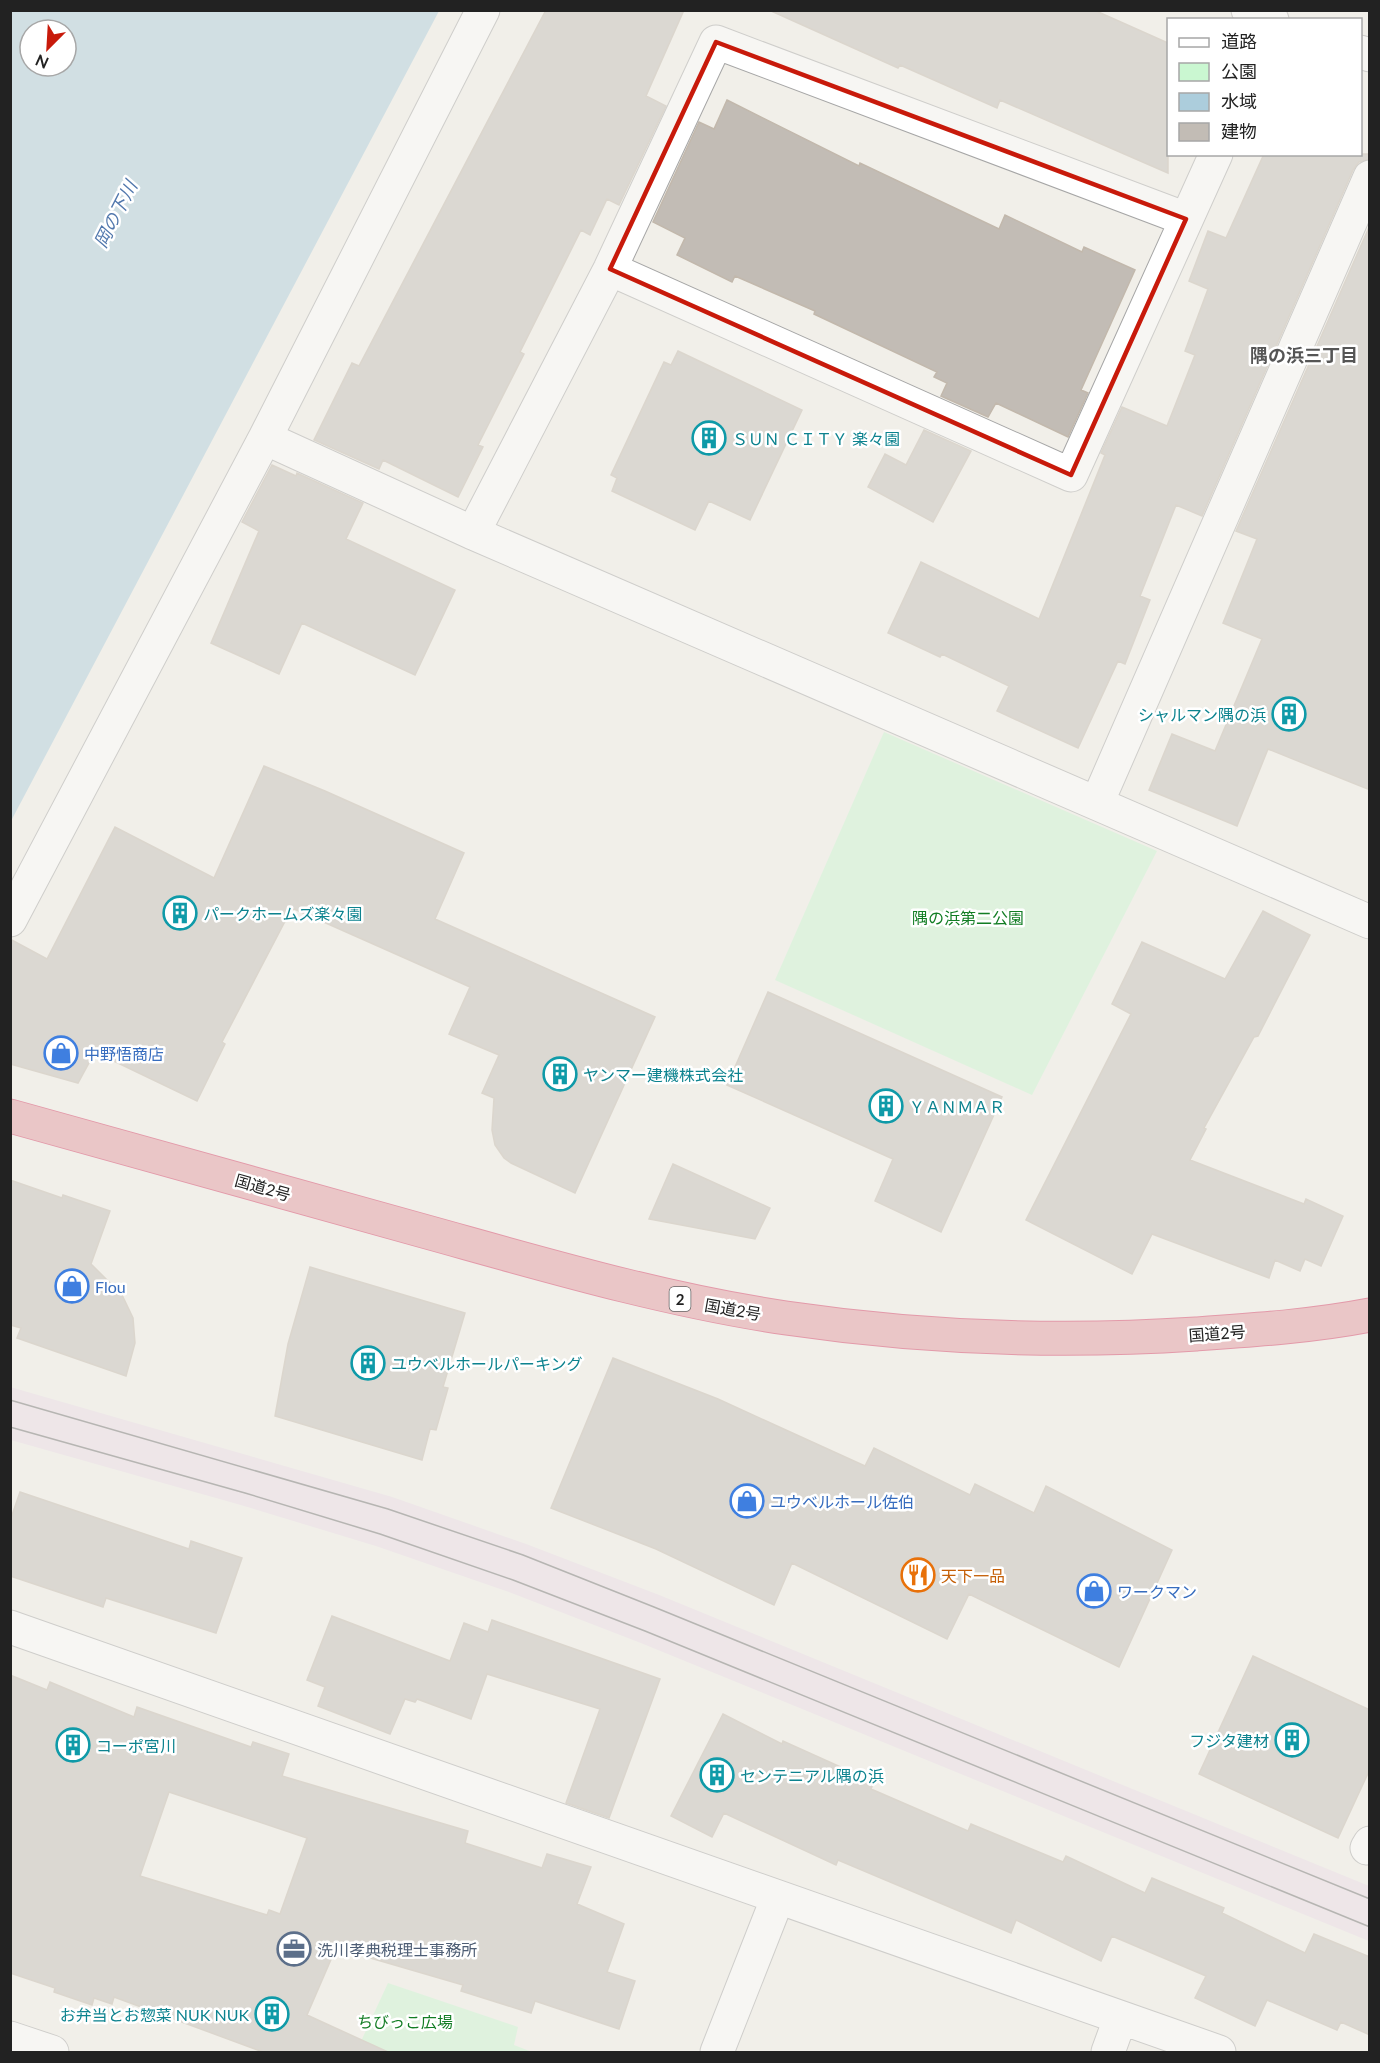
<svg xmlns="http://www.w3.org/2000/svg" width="1380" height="2063" font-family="Lato,'Noto Sans JP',sans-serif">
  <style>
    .industrial { fill: #eadbe6 }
    .park { fill: #caf7d1 }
    .water { fill: #accddc; fill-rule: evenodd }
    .building { fill: #c2bcb5; stroke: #c2b8ac; stroke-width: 1.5; fill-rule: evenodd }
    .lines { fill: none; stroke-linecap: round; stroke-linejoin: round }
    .minor-casing { stroke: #a6a6a6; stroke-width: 35 }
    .highway-casing { stroke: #d2335c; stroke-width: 35 }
    .minor { stroke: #fff; stroke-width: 33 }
    .highway { stroke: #e3969e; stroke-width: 33 }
    .tram { stroke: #707070; stroke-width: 1.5 }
    .marked { fill: none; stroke: #c81a0b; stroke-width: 4.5; stroke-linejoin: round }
    .labels { text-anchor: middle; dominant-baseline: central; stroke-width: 5; stroke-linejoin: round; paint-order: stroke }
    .shield { fill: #fff; stroke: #646464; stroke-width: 1.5 }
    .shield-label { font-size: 15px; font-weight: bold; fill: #222 }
    .culture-label { font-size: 16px; fill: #0d838f; stroke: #fff; text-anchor: start }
    .park-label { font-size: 16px; fill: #127d24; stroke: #fff }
    .shop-label { font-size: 16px; fill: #366cbe; stroke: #fff; text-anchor: start }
    .street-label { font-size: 16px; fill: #222; stroke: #fff }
    .food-label { font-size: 16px; fill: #c56008; stroke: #fff; text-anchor: start }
    .service-label { font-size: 16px; fill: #4e5e75; stroke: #fff; text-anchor: start }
    .water-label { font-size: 18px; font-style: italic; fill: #5278ad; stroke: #fff }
    .neighbourhood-label { font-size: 18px; font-weight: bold; fill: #555; stroke: #fff }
  </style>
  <rect width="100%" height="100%" fill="#f1efe9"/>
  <path class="industrial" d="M10 1387 392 1497 526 1544 659 1595 1369 1886V1941L641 1643 509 1592 376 1546 241 1505 11 1440Z"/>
  <path class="park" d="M884 732 1157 851 1032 1095 775 980Z
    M388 1983 518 2027 514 2045 532 2052H356Z"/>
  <path class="water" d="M11 10 439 11 11 821 10 11ZM30 30H66V66H30Z"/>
  <path class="building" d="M546 10H684L646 96 666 106 619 205 607 199 590 235 581 230 520 352 524 354 478 445 483 447 458 497 383 460 379 469 314 440 352 363 359 366Z
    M769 10H1094L1168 43V173L1000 100 997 108 900 65 898 68Z
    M727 100 859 166 860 163 999 229 1005 215 1082 252 1084 247 1135 270 1081 390 1088 393 1068 437 996 403 988 417 941 396 947 383 934 377 937 372 814 314 815 311 735 276 732 282 677 255 685 238 653 222 699 122 714 129Z
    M1264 154H1370V159L1359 162 1353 170 1202 516 1176 505 1140 596 1150 600 1125 664 1118 661 1078 748 997 711 1009 686 942 654 940 657 888 633 921 562 1039 619 1105 455 1101 453 1122 407 1167 426 1195 355 1185 351 1208 289 1189 281 1208 231 1226 238Z
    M1370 225V790L1268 749 1237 826 1149 790 1172 734 1215 751 1262 639 1223 623 1257 539 1236 531Z
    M678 351 802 410 750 520 709 501 695 530 612 491 617 478 611 475 664 362 671 365Z
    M924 430 971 451 933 522 868 487 885 454 906 465Z
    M272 465 296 476 297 473 363 503 346 539 455 590 415 675 302 623 279 674 211 643 259 531 242 522Z
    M264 766 325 791 464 853 435 919 655 1017 575 1193 511 1163 504 1158 495 1145 492 1130 494 1098 482 1093 499 1055 449 1034 470 987 292 908 222 1042 225 1044 197 1101 95 1052 78 1083 10 1064V939L47 959 115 827 214 878Z
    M1263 911 1310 935 1258 1036 1254 1037 1204 1128 1206 1129 1190 1160 1304 1204 1306 1199 1343 1216 1321 1266 1305 1259 1300 1271 1275 1260 1269 1278 1152 1234 1132 1274 1026 1220 1131 1014 1112 1004 1142 942 1225 979Z
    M768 992 1002 1097 941 1232 875 1201 893 1159 727 1085Z
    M673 1164 770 1208 755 1239 649 1219Z
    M10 1180 62 1198 63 1195 110 1211 91 1264 122 1295 133 1318 135 1343 126 1376 17 1338 21 1328 10 1325Z
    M310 1267 465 1313 443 1387 448 1388 436 1430 430 1429 422 1460 275 1416 288 1344Z
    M613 1358 718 1399 865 1466 874 1448 970 1495 975 1484 1034 1513 1046 1486 1172 1550 1119 1667 969 1594 947 1639 792 1563 774 1605 656 1549 551 1508Z
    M20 1492 189 1549 191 1541 242 1558 216 1633 106 1598 103 1607 10 1576V1521Z
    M332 1616 450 1661 464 1623 488 1632 492 1620 660 1679 609 1818 566 1803 600 1709 487 1674 471 1719 417 1699 415 1702 405 1699 390 1734 318 1706 325 1687 307 1680Z
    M1253 1656 1370 1710V1769L1338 1838 1199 1774Z
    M10 1675 47 1690 50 1682 134 1717 137 1707 251 1747 253 1742 289 1754 282 1776 468 1831 465 1843 542 1868 547 1854 591 1867 577 1904 624 1924 607 1972 635 1981 619 2029 535 2001 531 2013 461 1991 463 1985 336 1948 307 2015 388 2052H263L114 1997 112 2004 94 1998 92 2005 54 1992 55 1988 10 1973ZM169 1792 307 1838 280 1914 269 1910 267 1915 140 1876Z
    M723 1714 782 1744 783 1741 874 1782 871 1789 968 1831 971 1824 1063 1862 1066 1856 1145 1893 1152 1878 1224 1908 1222 1913 1305 1953 1314 1934 1370 1957V2035L1341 2022 1337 2030 1267 2000 1255 2026 1195 1998 1206 1976 1112 1936 1101 1961 1016 1920 1011 1933 838 1860 836 1865 724 1813 712 1837 671 1816Z"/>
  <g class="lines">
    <g class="minor-casing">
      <path id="minor" d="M1248 10 1272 20
        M1360 52 1370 55
        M610 269 1071 475 1216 154
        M265 438 473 533 1370 922
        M473 533 610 269 716 42 1186 219
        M1097 803 1370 177
        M10 920 265 438 483 10
        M10 1627 1219 2052
        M1367 1848 1370 1843
        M10 2038 52 2052
        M717 2052 778 1897
        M1108 2052 1120 2019"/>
    </g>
    <g class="highway-casing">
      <path id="highway" d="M10 1116C149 1155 288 1194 427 1232 546 1265 664 1300 786 1318 922 1338 1059 1343 1196 1334 1254 1330 1313 1326 1370 1315"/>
    </g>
    <use href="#minor" class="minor"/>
    <use href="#highway" class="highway"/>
    <path class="tram" d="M10 1400 388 1509 523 1555 654 1607 1370 1899
      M10 1427 245 1493 380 1534 513 1580 645 1631 1370 1927"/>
  </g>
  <path d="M0 0H1380V2063H0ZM716 42 1186 219 1071 475 610 269Z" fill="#f1efe9" fill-opacity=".55" fill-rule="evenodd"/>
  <path class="marked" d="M716 42 1186 219 1071 475 610 269Z"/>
  <defs>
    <g id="building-ring" transform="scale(1.725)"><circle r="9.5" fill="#fff" stroke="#0f9aa8" stroke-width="1.5"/><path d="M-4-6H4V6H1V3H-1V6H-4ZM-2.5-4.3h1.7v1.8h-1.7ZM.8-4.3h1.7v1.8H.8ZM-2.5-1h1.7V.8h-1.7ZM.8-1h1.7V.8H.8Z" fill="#0f9aa8"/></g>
    <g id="shop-ring" transform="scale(1.725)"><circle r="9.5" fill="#fff" stroke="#3f7fe0" stroke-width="1.5"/><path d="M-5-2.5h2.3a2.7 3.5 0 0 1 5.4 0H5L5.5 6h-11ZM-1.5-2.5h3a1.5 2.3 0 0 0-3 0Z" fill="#3f7fe0"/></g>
    <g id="restaurant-ring" transform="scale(1.725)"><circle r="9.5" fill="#fff" stroke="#e8710a" stroke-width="1.5"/><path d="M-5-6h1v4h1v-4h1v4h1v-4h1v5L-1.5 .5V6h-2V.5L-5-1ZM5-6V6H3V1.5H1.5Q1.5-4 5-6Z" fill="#e8710a"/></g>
    <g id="office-ring" transform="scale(1.725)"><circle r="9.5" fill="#fff" stroke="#5c6f8a" stroke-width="1.5"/><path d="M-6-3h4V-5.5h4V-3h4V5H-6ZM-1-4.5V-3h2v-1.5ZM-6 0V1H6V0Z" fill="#5c6f8a"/></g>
  </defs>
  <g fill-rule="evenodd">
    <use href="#building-ring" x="709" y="438"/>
    <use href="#building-ring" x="1289" y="714"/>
    <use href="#building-ring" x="180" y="913"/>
    <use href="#shop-ring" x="61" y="1053"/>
    <use href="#building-ring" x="560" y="1074"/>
    <use href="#building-ring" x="886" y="1106"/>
    <use href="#shop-ring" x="72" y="1286"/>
    <use href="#building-ring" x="368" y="1363"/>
    <use href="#shop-ring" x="747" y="1501"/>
    <use href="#restaurant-ring" x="918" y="1575"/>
    <use href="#shop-ring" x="1094" y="1591"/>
    <use href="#building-ring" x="1292" y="1740"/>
    <use href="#building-ring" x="73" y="1745"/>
    <use href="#building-ring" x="717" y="1775"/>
    <use href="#office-ring" x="294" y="1949"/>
    <use href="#building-ring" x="272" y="2014"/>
  </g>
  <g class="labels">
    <rect class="shield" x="669.5" y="1287" width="21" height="24" rx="4.5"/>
    <g class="shield-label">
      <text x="680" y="1299">2</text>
    </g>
    <g class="culture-label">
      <text x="732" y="438">ＳＵＮ ＣＩＴＹ 楽々園</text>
      <text x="1266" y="714" text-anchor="end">シャルマン隅の浜</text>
      <text x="203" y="913">パークホームズ楽々園</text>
      <text x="583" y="1074">ヤンマー建機株式会社</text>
      <text x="909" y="1106">ＹＡＮＭＡＲ</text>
      <text x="391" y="1363">ユウベルホールパーキング</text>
      <text x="1269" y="1740" text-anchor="end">フジタ建材</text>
      <text x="96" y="1745">コーポ宮川</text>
      <text x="740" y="1775">センテニアル隅の浜</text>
      <text x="249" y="2014" text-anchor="end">お弁当とお惣菜 NUK NUK</text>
    </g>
    <g class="park-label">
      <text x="968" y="917">隅の浜第二公園</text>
      <text x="405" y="2021">ちびっこ広場</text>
    </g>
    <g class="shop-label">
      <text x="84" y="1053">中野悟商店</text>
      <text x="95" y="1286">Flou</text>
      <text x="770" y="1501">ユウベルホール佐伯</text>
      <text x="1117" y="1591">ワークマン</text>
    </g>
    <g class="street-label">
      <text transform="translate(263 1187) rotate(16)">国道2号</text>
      <text transform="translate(733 1309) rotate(10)">国道2号</text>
      <text transform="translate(1217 1333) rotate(-4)">国道2号</text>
    </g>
    <g class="food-label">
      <text x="941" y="1575">天下一品</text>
    </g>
    <g class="service-label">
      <text x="317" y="1949">洗川孝典税理士事務所</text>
    </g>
    <g class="water-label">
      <text transform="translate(115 214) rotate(-63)">岡の下川</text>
    </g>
    <g class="neighbourhood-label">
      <text x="1304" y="355">隅の浜三丁目</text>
    </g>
  </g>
  <rect width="1380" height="2063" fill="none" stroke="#222222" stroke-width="24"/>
  <rect x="1167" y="18" width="195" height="138" fill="#ffffff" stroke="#a7a7a7" stroke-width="1.5"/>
  <rect x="1179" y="38" width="30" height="9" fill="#ffffff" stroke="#a7a7a7" stroke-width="1.5"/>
  <text x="1221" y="48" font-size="18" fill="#222222">道路</text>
  <rect x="1179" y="63" width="30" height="18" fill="#caf7d1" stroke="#a7a7a7" stroke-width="1.5"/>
  <text x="1221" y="78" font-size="18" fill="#222222">公園</text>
  <rect x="1179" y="93" width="30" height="18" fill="#accddc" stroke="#a7a7a7" stroke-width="1.5"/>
  <text x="1221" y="108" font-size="18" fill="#222222">水域</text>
  <rect x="1179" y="123" width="30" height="18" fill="#c2bcb5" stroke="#a7a7a7" stroke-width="1.5"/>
  <text x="1221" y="138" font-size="18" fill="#222222">建物</text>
  <g transform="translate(48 48) rotate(204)"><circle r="28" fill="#ffffff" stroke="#a7a7a7" stroke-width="1.5"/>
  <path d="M0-4.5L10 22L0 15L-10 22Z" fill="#c81a0b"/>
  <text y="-9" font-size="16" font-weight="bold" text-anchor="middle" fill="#222222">N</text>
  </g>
</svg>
